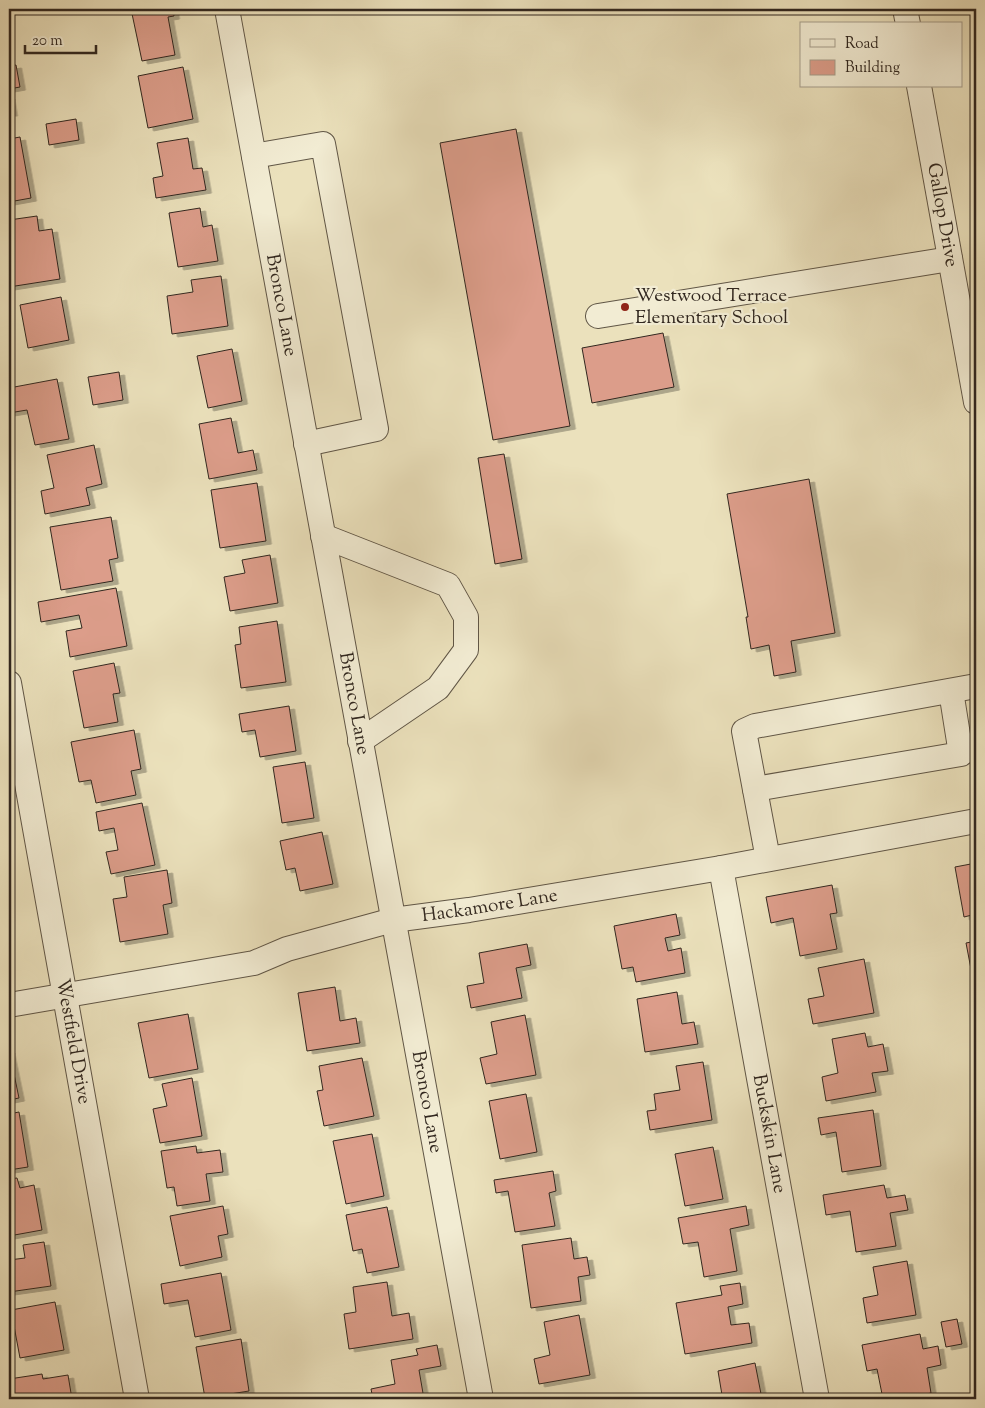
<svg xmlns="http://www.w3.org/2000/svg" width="985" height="1408" font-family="'Sorts Mill Goudy',serif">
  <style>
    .building { fill: #dc9d8a; stroke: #31271f; filter: url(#shadow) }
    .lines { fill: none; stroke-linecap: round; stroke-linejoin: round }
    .minor-casing { stroke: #605646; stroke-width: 26 }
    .minor { stroke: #f2ecd3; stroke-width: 24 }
    .poi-dot { fill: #8f2418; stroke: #f2ecd3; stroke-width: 2 }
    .labels { text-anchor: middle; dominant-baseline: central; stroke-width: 4.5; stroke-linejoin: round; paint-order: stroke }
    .street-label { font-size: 19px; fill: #31271f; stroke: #f2ecd3 }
    .poi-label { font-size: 19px; fill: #31271f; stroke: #f2ecd3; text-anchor: start }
  </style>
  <defs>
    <filter id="shadow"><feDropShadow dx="5.5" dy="3" stdDeviation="0" flood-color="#0004"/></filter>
  </defs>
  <rect width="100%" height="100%" fill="#ebe1bc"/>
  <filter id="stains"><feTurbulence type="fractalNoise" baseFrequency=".004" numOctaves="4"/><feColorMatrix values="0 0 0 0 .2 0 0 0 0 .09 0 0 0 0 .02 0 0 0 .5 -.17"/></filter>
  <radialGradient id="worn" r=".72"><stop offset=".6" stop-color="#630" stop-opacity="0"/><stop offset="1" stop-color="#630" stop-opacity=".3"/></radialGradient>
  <path class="building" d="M131 9H173L174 16 168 17 175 55 142 61Z
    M971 9H976V36Z
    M16 65 20 87 9 89V66Z
    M183 67 193 119 148 128 138 76Z
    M9 96 12 113H9Z
    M76 119 79 140 49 145 46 124Z
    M516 129 570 426 493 440 440 143Z
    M20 137 31 198 9 202V139Z
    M188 138 193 169 202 168 206 190 156 198 153 178 163 176 157 143Z
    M200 208 203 227 212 225 218 261 178 267 169 213Z
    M37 216 39 231 52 229 60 279 9 287V266H12L9 246V220Z
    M221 276 228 326 172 334 167 296 193 292 191 280Z
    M61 297 69 340 28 348 20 305Z
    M663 333 674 387 592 403 582 348Z
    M232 349 242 401 208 408 197 356Z
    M119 372 123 400 93 405 88 377Z
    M57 379 69 439 35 445 27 410 9 413V388Z
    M231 418 238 453 253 450 257 470 209 479 199 424Z
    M94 445 102 484 86 488 90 505 45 514 41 491 54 488 47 455Z
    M504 454 522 559 495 564 478 458Z
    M809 479 835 633 791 641 796 672 774 676 769 645 751 649 746 617H748L727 494Z
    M257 483 266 541 220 548 211 490Z
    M111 517 118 558 109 560 113 581 61 590 50 527Z
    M270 555 278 603 230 611 224 577 245 573 242 560Z
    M116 588 127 646 70 657 66 631 82 628 79 615 41 622 38 602Z
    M277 621 286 682 241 688 235 645 241 644 239 627Z
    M114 663 120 693 113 694 118 722 84 728 73 671Z
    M289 706 296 751 260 757 255 730 242 732 239 714Z
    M134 730 141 769 131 771 136 795 96 803 91 780 79 782 71 742Z
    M305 762 314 818 282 823 273 767Z
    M142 803 155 865 111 874 106 852 118 850 114 828 99 831 96 812Z
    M322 832 333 884 300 891 295 868 286 870 280 841Z
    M976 863V914L964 917 955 867Z
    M167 870 172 903 163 905 168 934 120 942 113 899 127 897 124 877Z
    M832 885 837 913 830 914 837 949 800 956 793 918 771 923 766 897Z
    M676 914 680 935 665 938 668 951 681 948 685 973 636 982 633 967 622 969 614 926Z
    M976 941V995L966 943Z
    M527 944 531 965 516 968 522 998 471 1008 467 986 484 983 479 953Z
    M864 959 874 1013 813 1024 808 999 824 996 818 968Z
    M335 987 340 1021 356 1018 360 1043 307 1051 298 993Z
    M677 992 682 1024 694 1022 698 1044 645 1052 637 999Z
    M188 1014 198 1069 149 1078 138 1023Z
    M525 1015 536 1075 486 1084 480 1058 497 1054 491 1022Z
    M865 1033 868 1047 883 1044 888 1071 872 1073 876 1092 826 1101 822 1077 838 1073 832 1039Z
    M9 1050 19 1098 9 1100Z
    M362 1058 374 1116 324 1126 317 1091 323 1090 319 1066Z
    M703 1062 712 1120 650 1130 647 1111 656 1110 654 1094 680 1090 676 1066Z
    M192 1078 202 1136 160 1143 153 1109 167 1106 162 1084Z
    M526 1094 537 1152 500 1159 489 1101Z
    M873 1110 881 1166 842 1172 836 1132 821 1135 818 1118Z
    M19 1112 28 1167 9 1170V1114Z
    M372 1134 384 1196 346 1204 333 1141Z
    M196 1146 197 1153 220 1150 223 1172 206 1174 210 1201 177 1206 174 1187 167 1188 161 1151Z
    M713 1147 723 1199 685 1206 675 1154Z
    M553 1171 556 1191 549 1193 555 1226 515 1232 508 1191 496 1193 494 1180Z
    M17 1178 20 1188 34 1185 42 1230 9 1236V1179Z
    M884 1185 887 1198 905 1195 908 1210 890 1213 896 1246 856 1252 850 1211 826 1215 823 1195Z
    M223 1206 228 1234 218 1236 222 1257 180 1266 170 1216Z
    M746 1206 749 1225 730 1229 737 1271 704 1277 698 1242 683 1244 678 1218Z
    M387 1207 399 1267 367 1273 362 1249 353 1251 346 1215Z
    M571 1238 574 1259 587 1257 590 1275 578 1277 581 1301 531 1308 522 1245Z
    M44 1242 51 1286 9 1292V1260L25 1258 23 1245Z
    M907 1261 916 1315 867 1323 863 1298 878 1295 873 1267Z
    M221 1273 231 1330 195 1337 188 1300 164 1304 161 1284Z
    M387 1282 392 1316 409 1313 413 1339 349 1349 344 1314 356 1312 353 1287Z
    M740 1283 743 1304 728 1307 731 1325 749 1323 752 1343 685 1354 676 1303 722 1295 720 1286Z
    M55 1302 64 1350 20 1358 11 1310Z
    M579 1315 590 1375 539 1384 534 1359 550 1355 544 1322Z
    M957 1319 962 1344 946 1347 941 1322Z
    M920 1334 923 1349 938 1346 941 1365 927 1368 931 1393 902 1399H883L877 1369 867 1371 862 1345Z
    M241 1339 249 1391 205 1398 196 1347Z
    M437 1345 441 1366 419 1370 424 1399H373L371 1389 395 1384 391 1360 418 1355 416 1349Z
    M755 1363 762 1399H710L709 1397 722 1395 718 1371Z
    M42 1374 43 1379 68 1375 72 1399H9V1379Z
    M580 1395 581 1399H560Z"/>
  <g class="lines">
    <g class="minor-casing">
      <g id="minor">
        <path id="s1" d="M227 9 481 1399"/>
        <path d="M905 9 908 24"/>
        <path id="s2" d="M919 86 976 402"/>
        <path d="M254 156 323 144 376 429 306 444"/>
        <path d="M598 316 950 259"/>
        <path d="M323 536 448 585 466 617V650L438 688 360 741"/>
        <path id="s3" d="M9 683 137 1399"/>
        <path d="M755 789 961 754 951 691"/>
        <path d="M768 859 744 731 755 726 976 686"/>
        <path id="s4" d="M721 868 817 1399"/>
        <path id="s5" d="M9 1005 254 963 287 949 393 920 469 910 721 868 976 821"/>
      </g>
    </g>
    <use href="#minor" class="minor"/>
  </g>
  <circle class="poi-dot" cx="625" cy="307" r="5"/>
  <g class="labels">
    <g class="street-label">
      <text stroke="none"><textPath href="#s2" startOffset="131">Gallop Drive</textPath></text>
      <text stroke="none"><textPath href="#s1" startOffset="301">Bronco Lane</textPath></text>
      <text stroke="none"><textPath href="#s1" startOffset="706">Bronco Lane</textPath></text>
      <text stroke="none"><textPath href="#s5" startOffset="492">Hackamore Lane</textPath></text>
      <text stroke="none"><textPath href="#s3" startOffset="364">Westfield Drive</textPath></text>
      <text stroke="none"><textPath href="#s1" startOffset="1111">Bronco Lane</textPath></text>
      <text stroke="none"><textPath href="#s4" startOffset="270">Buckskin Lane</textPath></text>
    </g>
    <g class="poi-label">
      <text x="635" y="296">Westwood Terrace<tspan x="635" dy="22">Elementary School</tspan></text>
    </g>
  </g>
  <rect width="985" height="1408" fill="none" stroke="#ebe1bc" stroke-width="30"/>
  <rect x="10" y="10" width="965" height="1388" fill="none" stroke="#31271f" stroke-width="2.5"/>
  <rect x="15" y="15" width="955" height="1378" fill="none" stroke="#31271f"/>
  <rect x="800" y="22" width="162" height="65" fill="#f2ecd3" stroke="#a59d8b"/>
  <rect x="810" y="39" width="25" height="8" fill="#f2ecd3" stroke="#a59d8b"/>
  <text x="845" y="48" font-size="15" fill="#31271f">Road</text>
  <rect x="810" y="60" width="25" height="15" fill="#dc9d8a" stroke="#a59d8b"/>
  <text x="845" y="72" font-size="15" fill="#31271f">Building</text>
  <path d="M25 45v8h71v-8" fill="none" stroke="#31271f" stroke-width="2.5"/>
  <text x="32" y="45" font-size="15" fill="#31271f" stroke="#f2ecd3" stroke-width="4" paint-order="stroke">20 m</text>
  <rect width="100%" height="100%" filter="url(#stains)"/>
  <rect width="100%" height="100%" fill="url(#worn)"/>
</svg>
